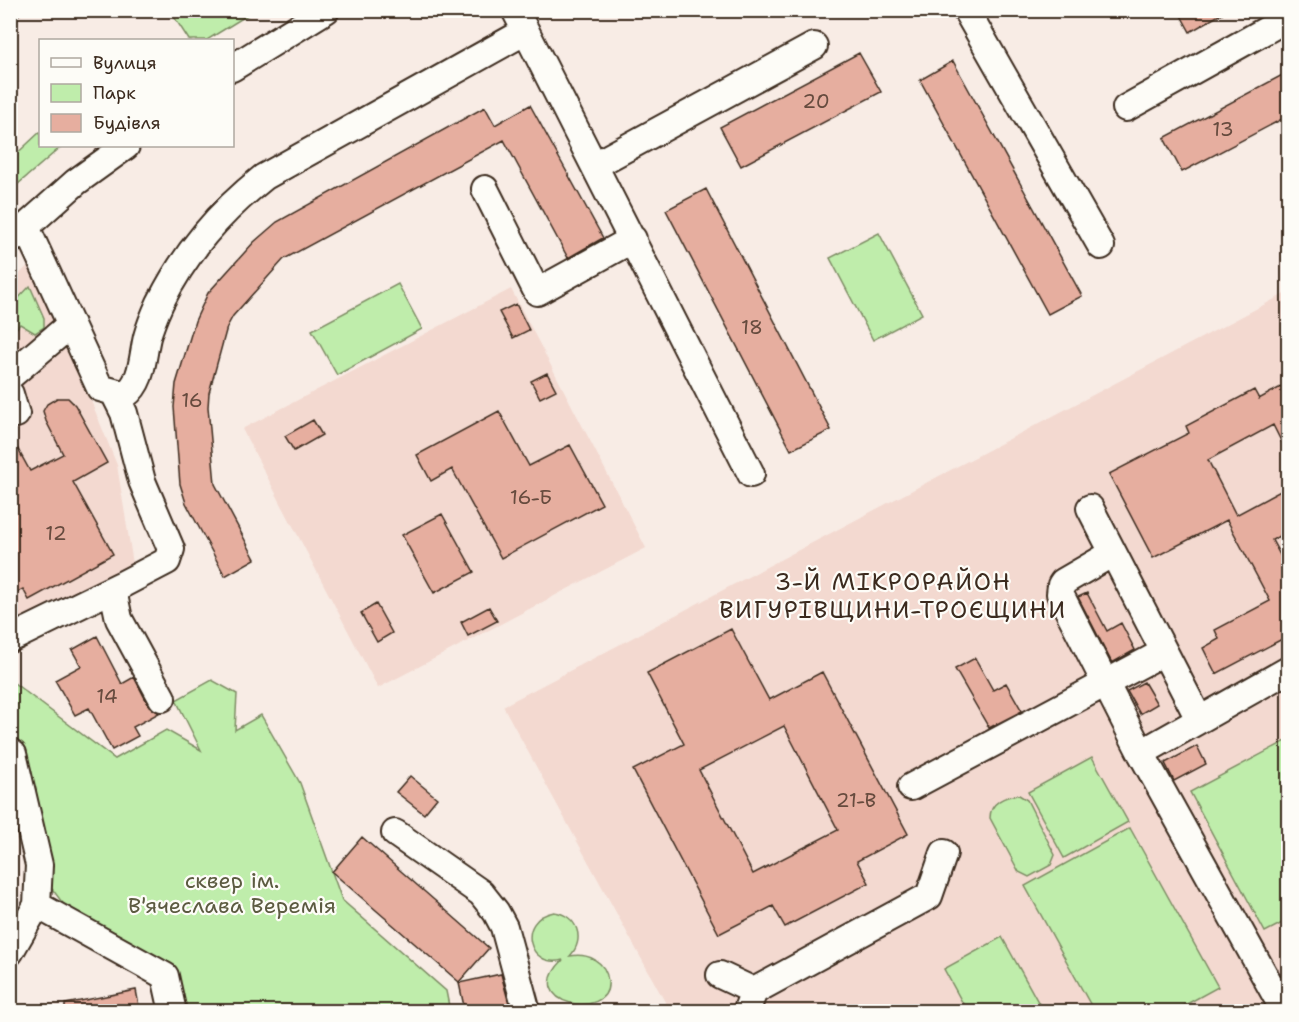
<svg xmlns="http://www.w3.org/2000/svg" width="1299" height="1022" font-family="'Shantell Sans',sans-serif">
  <style>
    .built { fill: #f3d9d0 }
    .green { fill: #bfedab; stroke: #7d8c64; stroke-width: 1.5 }
    .building { fill: #e6ae9f; stroke: #3b2a1e; stroke-width: 1.5; fill-rule: evenodd }
    .lines { fill: none; stroke-linecap: round; stroke-linejoin: round }
    .minor-casing { stroke: #3b2a1e; stroke-width: 30 }
    .minor { stroke: #fdfcf7; stroke-width: 26 }
    .tram { stroke: #3b2a1e; stroke-width: 1.5 }
    .labels { text-anchor: middle; dominant-baseline: central; stroke-width: 4.5; stroke-linejoin: round; paint-order: stroke }
    .number-label { font-size: 20px; fill: #664b3e }
    .park-label { font-size: 22px; fill: #5c5b41; stroke: #fdfcf7 }
    .neighbourhood-label { font-size: 24px; letter-spacing: 1.5px; fill: #3b2a1e; stroke: #fdfcf7 }
  </style>
  <rect width="100%" height="100%" fill="#f8ece5"/>
  <filter id="ink" filterUnits="userSpaceOnUse"><feTurbulence type="fractalNoise" baseFrequency=".0167" numOctaves="2"/><feDisplacementMap in="SourceGraphic" scale="12" xChannelSelector="R" yChannelSelector="G"/><feConvolveMatrix kernelMatrix="1 2 1 2 8 2 1 2 1" color-interpolation-filters="sRGB"/></filter>
  <g filter="url(#ink)">
    <path class="built" d="M34 260 117 465 134 570 11 635V282Z
      M511 289 646 548 378 688 242 429Z
      M1288 292V1011L730 1012 725 1003 706 1011H670L503 706Z"/>
    <path class="green" d="M173 10H254V11L207 40H189L171 12Z
      M40 132V146H62L11 190V159Z
      M879 233 922 314 873 340 830 258Z
      M398 284 422 329 337 375 312 330Z
      M30 286 44 318V327L35 333 20 324 11 335V306Z
      M10 680 115 759 166 730 201 750 176 700 212 680 237 694 235 730 261 715 300 783 342 900 446 991 450 1011H181L171 970 70 913 47 882 11 747Z
      M1288 740V920L1265 932 1190 792Z
      M1092 757 1128 822 1064 858 1028 792Z
      M1019 795 1027 800 1055 855 1051 865 1029 877 1019 872 990 818C990 802 1005 796 1019 795Z
      M1130 828 1218 987 1174 1011H1094L1025 886Z
      M554 912C577 915 586 939 570 956 588 953 606 961 608 981 612 1022 517 1005 563 960 528 970 515 919 554 912Z
      M1002 937 1043 1011H967L944 969Z"/>
    <path class="building" d="M1178 10H1228L1190 32Z
      M859 53 881 92 741 166 720 127Z
      M953 61 1082 296 1048 314 920 80Z
      M1288 72V116L1182 172 1164 138Z
      M530 105 603 238 568 258 504 140 284 259 233 316 227 327 209 393 208 407 215 484 255 559 225 576 186 503 180 484 174 407 176 384 195 321 208 293 254 242 277 222 485 107 495 125Z
      M706 189 831 430 791 450 666 210Z
      M516 304 529 330 513 338 499 312Z
      M547 373 556 390 540 398 531 381Z
      M1288 383V455L1273 425 1208 460 1236 515 1288 487V531L1272 540 1288 570V636L1216 674 1203 648 1219 639 1215 630 1270 601 1227 520 1153 558 1109 474 1189 433 1186 426 1254 390 1259 399Z
      M57 398H68L75 405 107 463 73 482 113 554 29 600 23 589 10 596V435L30 471 63 454 46 421 43 411 47 404Z
      M499 411 529 466 570 445 602 504 501 558 452 469 431 481 417 455Z
      M313 420 322 435 294 451 285 436Z
      M442 514 474 572 434 593 402 535Z
      M1087 593 1107 631 1121 623 1135 650 1112 663 1078 597Z
      M376 604 392 633 377 642 361 613Z
      M489 607 497 621 468 636 461 622Z
      M731 629 769 700 822 672 908 834 857 861 869 883 785 927 773 906 719 934 633 770 684 744 647 673ZM784 726 838 830 753 874 699 770Z
      M97 636 122 684 134 677 149 706 159 713 133 727 138 736 112 750 89 708 75 715 55 680 81 666 72 650Z
      M975 658 993 690 1006 683 1022 711 989 728 955 669Z
      M1144 682 1157 704 1140 714 1127 691Z
      M1197 746 1206 764 1174 781 1165 763Z
      M410 776 437 798 424 814 396 792Z
      M362 837 489 948 459 982 332 872Z
      M501 974 511 1011H465L459 983Z
      M136 990 140 1011H65V1004Z"/>
    <g class="lines">
      <g class="minor-casing">
        <path id="minor" d="M515 10 751 474
          M966 10 1101 246
          M232 68 326 10
          M1126 108 1288 18
          M595 165 814 46
          M485 189 537 292 633 239
          M26 227 100 388 125 395C143 382 142 358 147 337 150 326 155 314 160 303 186 251 219 213 264 177L526 31
          M10 241 76 182 126 146
          M10 376 71 324
          M114 393 124 413 142 481 171 549 167 561 121 585 114 595 119 619 162 698
          M10 394 16 414
          M1090 508 1199 719
          M1113 553 1063 582 1061 585 1060 594 1141 753 1285 1012
          M10 639 121 585
          M10 752 13 754 39 865 37 905 10 952
          M1141 753 1288 670
          M911 787 1164 652
          M395 833 481 893 496 912 504 927 527 1012
          M37 905 165 976 173 1012
          M720 975 754 991 746 1012
          M754 991 929 896 944 853"/>
      </g>
      <use href="#minor" class="minor"/>
      <path class="tram" d="M10 21 25 10"/>
    </g>
  </g>
  <g class="labels">
    <g class="number-label">
      <text x="816" y="101">20</text>
      <text x="1223" y="129">13</text>
      <text x="752" y="327">18</text>
      <text x="192" y="400">16</text>
      <text x="531" y="497">16-Б</text>
      <text x="56" y="533">12</text>
      <text x="107" y="696">14</text>
      <text x="856" y="800">21-В</text>
    </g>
    <g class="park-label">
      <text x="232" y="880">сквер ім.<tspan x="232" dy="25">В'ячеслава Веремія</tspan></text>
    </g>
    <g class="neighbourhood-label">
      <text x="893" y="582">3-Й МІКРОРАЙОН<tspan x="893" dy="28">ВИГУРІВЩИНИ-ТРОЄЩИНИ</tspan></text>
    </g>
  </g>
  <rect width="1299" height="1022" fill="none" stroke="#fdfcf7" stroke-width="36"/>
  <rect x="18" y="18" width="1263" height="986" fill="none" stroke="#3b2a1e" stroke-width="2" filter="url(#ink)"/>
  <rect x="39" y="39" width="195" height="108" fill="#fdfcf7" stroke="#afa8a0" stroke-width="1.5"/>
  <rect x="51" y="58" width="30" height="9" fill="#fdfcf7" stroke="#afa8a0" stroke-width="1.5"/>
  <text x="93" y="69" font-size="18" fill="#3b2a1e">Вулиця</text>
  <rect x="51" y="84" width="30" height="18" fill="#bfedab" stroke="#afa8a0" stroke-width="1.5"/>
  <text x="93" y="99" font-size="18" fill="#3b2a1e">Парк</text>
  <rect x="51" y="114" width="30" height="18" fill="#e6ae9f" stroke="#afa8a0" stroke-width="1.5"/>
  <text x="93" y="129" font-size="18" fill="#3b2a1e">Будівля</text>
</svg>
